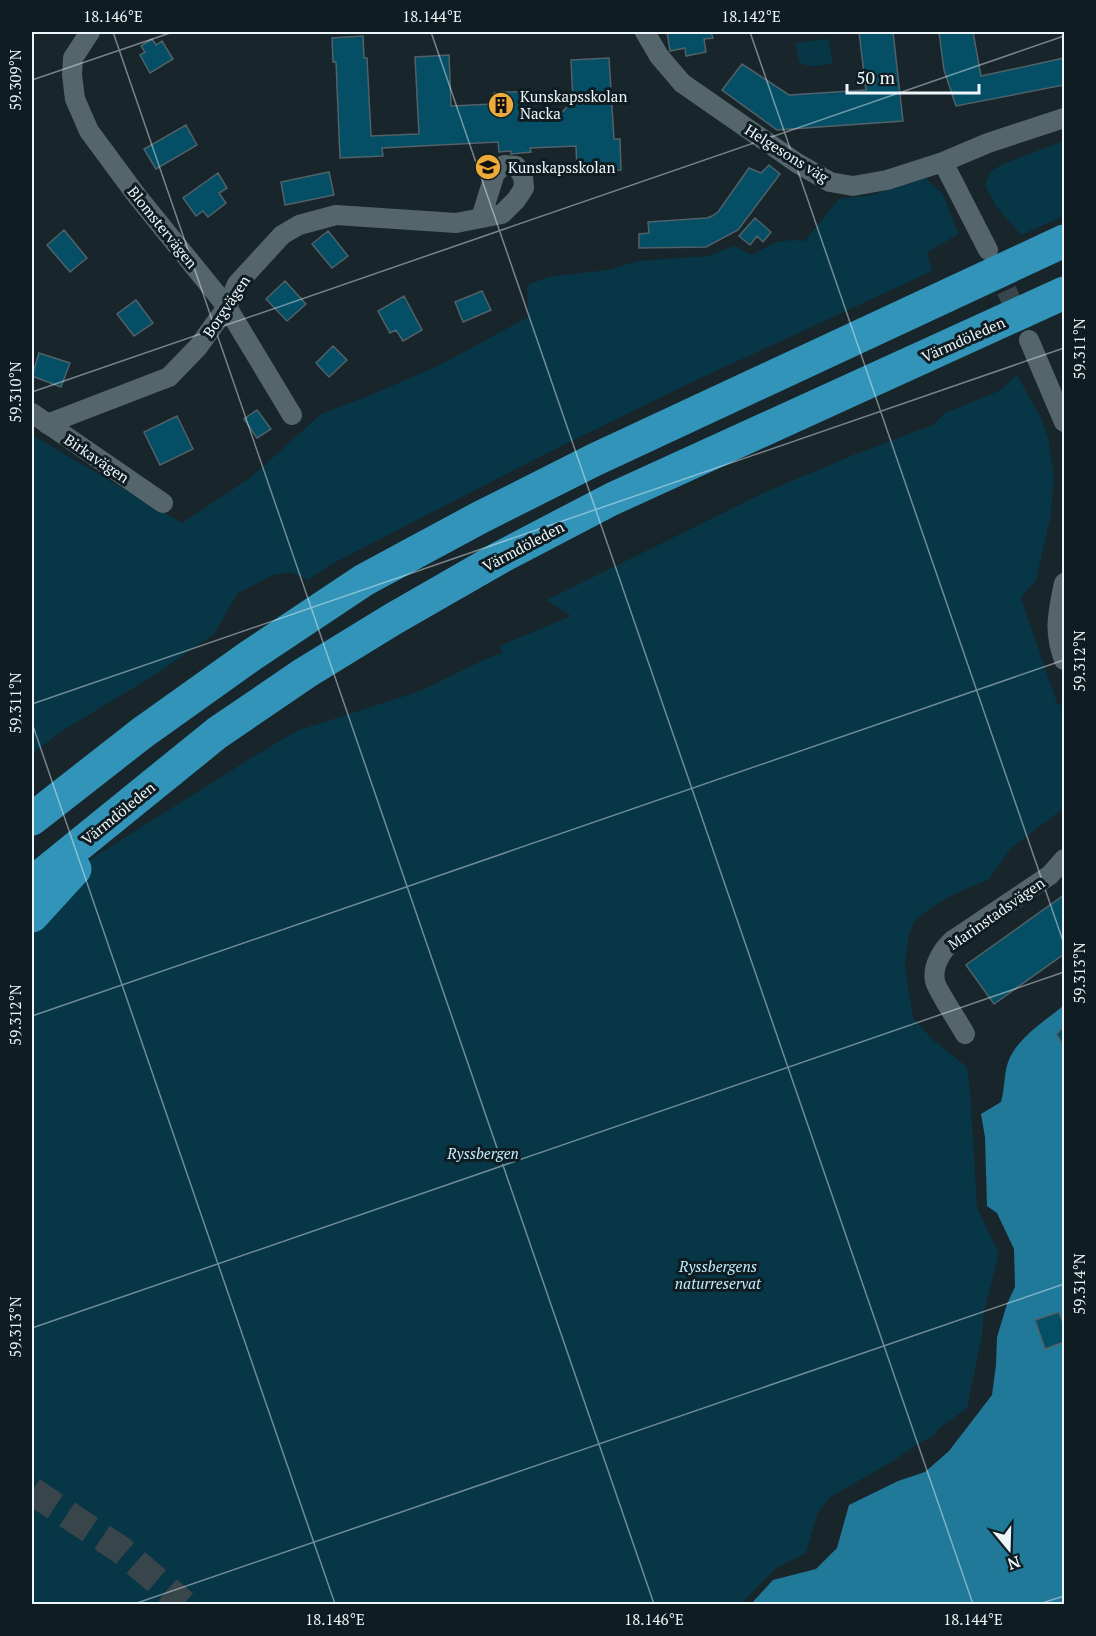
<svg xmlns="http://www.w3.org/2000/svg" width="1096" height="1636" font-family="'PT Serif',serif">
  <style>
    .green { fill: #073646 }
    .water { fill: #207999 }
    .building { fill: #044e66; stroke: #516168; stroke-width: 1.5 }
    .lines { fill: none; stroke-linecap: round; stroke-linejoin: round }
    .street-tunnel { stroke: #38454b; stroke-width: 20; stroke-dasharray: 20 10; stroke-linecap: butt }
    .secondary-tunnel { stroke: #38454b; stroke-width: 28; stroke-dasharray: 28 14; stroke-linecap: butt }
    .street { stroke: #55656c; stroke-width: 20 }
    .highway { stroke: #3294b8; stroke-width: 33 }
    .ticks { fill: none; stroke: #edf6fa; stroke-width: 1.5; stroke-opacity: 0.45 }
    .labels { text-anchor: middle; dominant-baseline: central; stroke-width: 6; stroke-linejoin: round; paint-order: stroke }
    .poi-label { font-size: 15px; fill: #edf6fa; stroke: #0f1d22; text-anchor: start }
    .street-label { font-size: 15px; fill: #edf6fa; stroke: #0f1d22 }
    .park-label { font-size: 15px; font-style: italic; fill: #c3ecfe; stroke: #0f1d22 }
    .neatline { fill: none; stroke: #edf6fa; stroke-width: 2 }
    .ticks-label { font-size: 15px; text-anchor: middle; fill: #edf6fa }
  </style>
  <rect width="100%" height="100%" fill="#18262c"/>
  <path class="green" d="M828 39 833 63C822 65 808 69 799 62L796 43Z
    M1064 141V216L1021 235 996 206 985 185 991 171 1003 164Z
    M925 178 942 193 959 234 927 252 932 271 690 383 541 456 330 565 308 580 291 572 273 575 238 593 214 634 153 676 62 731 32 754V435L182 523 250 478 321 414 366 397 438 366 528 317 527 285 548 277 608 270 638 261 709 256 734 246 752 255C773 243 780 238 805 241L839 199 872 195Z
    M1017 375 1040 416 1048 437 1054 476 1051 514 1036 580 1021 598 1057 703 1064 707V808L1011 848 989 879 948 897 931 908 914 922 909 934 905 965 913 1018 933 1040 967 1067 970 1089 977 1208 999 1253 984 1311 982 1335 967 1408 937 1430 935 1435 917 1444 895 1460 830 1497 817 1514 806 1553 776 1568 741 1604H32V926L83 864 256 755 297 731 420 691 488 658 502 653 500 646 571 616 547 600 761 494 856 454 933 425 945 413 999 391Z"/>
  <path class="water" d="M1064 1005V1604H751L773 1580 816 1569 837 1548 849 1505 898 1481 925 1472 949 1451 992 1395 996 1365 997 1337 1007 1304 1015 1287 1014 1249 997 1213 987 1206 985 1137 981 1114 1001 1102C1004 1092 1004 1081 1006 1070 1011 1041 1043 1023 1064 1005Z"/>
  <path class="building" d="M667 32H711L713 38 704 39 706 52 686 56 685 48 670 51Z
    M859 32H893L903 121 777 130 722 90 742 64 789 95 866 90Z
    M939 32H973L981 76 1064 58V85L956 106 944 70Z
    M363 36 364 58H367L371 136 419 134 415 57 449 55 451 106 494 104V93L529 91 530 119 556 118 573 101 571 60 609 58 614 139H620L621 170 577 172 576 146 530 148 531 152 511 154V151L499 152 498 142 382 148 383 156 340 158 336 62H333L332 38Z
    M152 39 156 45 162 41 173 59 150 73 140 55 145 52 141 46Z
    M186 125 197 145 156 169 144 149Z
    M769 165 780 174 738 230 706 247 639 248V234L649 233 648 222 707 218 712 216 718 212 749 168 761 173Z
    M329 172 334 195 285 205 281 182Z
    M218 173 227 188 219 193 226 203 208 217 203 211 196 216 183 198Z
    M755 218 771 232 763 242 757 236 750 245 739 236Z
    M64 230 87 258 70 272 47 245Z
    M328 231 348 256 332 268 312 244Z
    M285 281 306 304 287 321 266 299Z
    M482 291 491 310 463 322 455 302Z
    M404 296 422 330 403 341 396 330 390 333 378 311Z
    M136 300 153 323 134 336 117 314Z
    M333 346 347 360 329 377 316 363Z
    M39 353 70 363 61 387 32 376Z
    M257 410 271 429 257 438 244 419Z
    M177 416 193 449 160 465 144 432Z
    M1064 895V954L994 1004 966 965Z
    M1064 1027V1046L1056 1034Z
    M1059 1312 1064 1326V1342L1045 1349 1035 1320Z"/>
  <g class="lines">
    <path class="street-tunnel" d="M994 263 1022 324"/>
    <path class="secondary-tunnel" d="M32 1491 121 1550 184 1604"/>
    <path class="street" d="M90 32 73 58 72 75 75 99 89 131 137 196 227 307 292 415
      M645 32 659 56 682 83 797 163 830 182 853 186 887 180 943 162 988 143 1064 118
      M943 162 988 250
      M1029 340 1064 422
      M32 413 163 503
      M47 424 169 377 198 347 227 307 237 284 282 235 299 225 336 215 456 223 502 214 516 200 524 188 523 176 516 166 504 165 495 173 481 218
      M1064 583C1058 613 1053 630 1064 660
      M965 1034C960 1024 936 989 935 981 932 966 942 950 953 940L1050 875 1064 859"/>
    <path class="highway" d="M32 819 142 733 250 656 364 580 479 518 594 460 1064 241
      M32 883 217 733 305 673 393 619 501 557 612 499 1064 293
      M32 916 75 869"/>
  </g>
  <path class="ticks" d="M113 32 654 1604M431 32 973 1604M750 32 1064 944M32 80 173 32M32 392 1064 36M32 704 1064 348M32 723 335 1604M32 1016 1064 660M32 1328 1064 972M134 1604 1064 1284M1039 1604 1064 1596"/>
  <defs>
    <g id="building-disc" transform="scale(1.35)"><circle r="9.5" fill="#ebaa39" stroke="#0f1d22"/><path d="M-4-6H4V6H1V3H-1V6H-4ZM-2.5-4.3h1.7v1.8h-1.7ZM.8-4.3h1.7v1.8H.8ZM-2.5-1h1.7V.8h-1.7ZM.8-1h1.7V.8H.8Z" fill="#111"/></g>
    <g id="school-disc" transform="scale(1.35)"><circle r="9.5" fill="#ebaa39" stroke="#0f1d22"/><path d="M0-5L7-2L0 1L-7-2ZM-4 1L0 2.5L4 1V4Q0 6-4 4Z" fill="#111"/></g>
  </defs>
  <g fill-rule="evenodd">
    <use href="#building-disc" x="501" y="105"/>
    <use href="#school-disc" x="488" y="167"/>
  </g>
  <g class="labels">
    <g class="poi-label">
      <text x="520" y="96">Kunskapsskolan<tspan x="520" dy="17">Nacka</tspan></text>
      <text x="508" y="167">Kunskapsskolan</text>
    </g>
    <g class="street-label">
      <text transform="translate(787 153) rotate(32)">Helgesons väg</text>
      <text transform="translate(163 227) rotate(51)">Blomstervägen</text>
      <text transform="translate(226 306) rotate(-56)">Borgvägen</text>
      <text transform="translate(963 339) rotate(-24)">Värmdöleden</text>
      <text transform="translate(97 458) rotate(34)">Birkavägen</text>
      <text transform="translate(523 546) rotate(-28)">Värmdöleden</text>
      <text transform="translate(118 813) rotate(-39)">Värmdöleden</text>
      <text transform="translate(996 913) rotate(-35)">Marinstadsvägen</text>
    </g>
    <g class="park-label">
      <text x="483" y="1153">Ryssbergen</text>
      <text x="718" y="1266">Ryssbergens<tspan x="718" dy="17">naturreservat</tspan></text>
    </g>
  </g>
  <rect width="1096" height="1636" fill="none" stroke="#0f1d22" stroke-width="66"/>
  <g transform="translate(1009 1549) rotate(161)" stroke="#0f1d22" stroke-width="4.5" paint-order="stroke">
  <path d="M0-4.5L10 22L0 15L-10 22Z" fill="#edf6fa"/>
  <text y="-9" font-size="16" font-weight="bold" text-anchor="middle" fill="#edf6fa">N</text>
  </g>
  <path d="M847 84v9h132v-9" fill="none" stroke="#edf6fa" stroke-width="3"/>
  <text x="856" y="84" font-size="18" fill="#edf6fa" stroke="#0f1d22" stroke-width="4.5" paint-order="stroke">50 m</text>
  <rect x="33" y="33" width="1030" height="1570" class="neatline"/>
  <g class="ticks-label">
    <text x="113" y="22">18.146°E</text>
    <text x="432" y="22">18.144°E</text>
    <text x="751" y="22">18.142°E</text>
    <text transform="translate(16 80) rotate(-90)" y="5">59.309°N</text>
    <text transform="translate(1080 349) rotate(-90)" y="5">59.311°N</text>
    <text transform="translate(16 392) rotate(-90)" y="5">59.310°N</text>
    <text transform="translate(1080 661) rotate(-90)" y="5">59.312°N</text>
    <text transform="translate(16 703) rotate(-90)" y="5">59.311°N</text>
    <text transform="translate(1080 973) rotate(-90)" y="5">59.313°N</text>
    <text transform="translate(16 1015) rotate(-90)" y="5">59.312°N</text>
    <text transform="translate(1080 1284) rotate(-90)" y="5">59.314°N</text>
    <text transform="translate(16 1327) rotate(-90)" y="5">59.313°N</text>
    <text x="335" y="1625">18.148°E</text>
    <text x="654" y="1625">18.146°E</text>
    <text x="973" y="1625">18.144°E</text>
  </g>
</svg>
